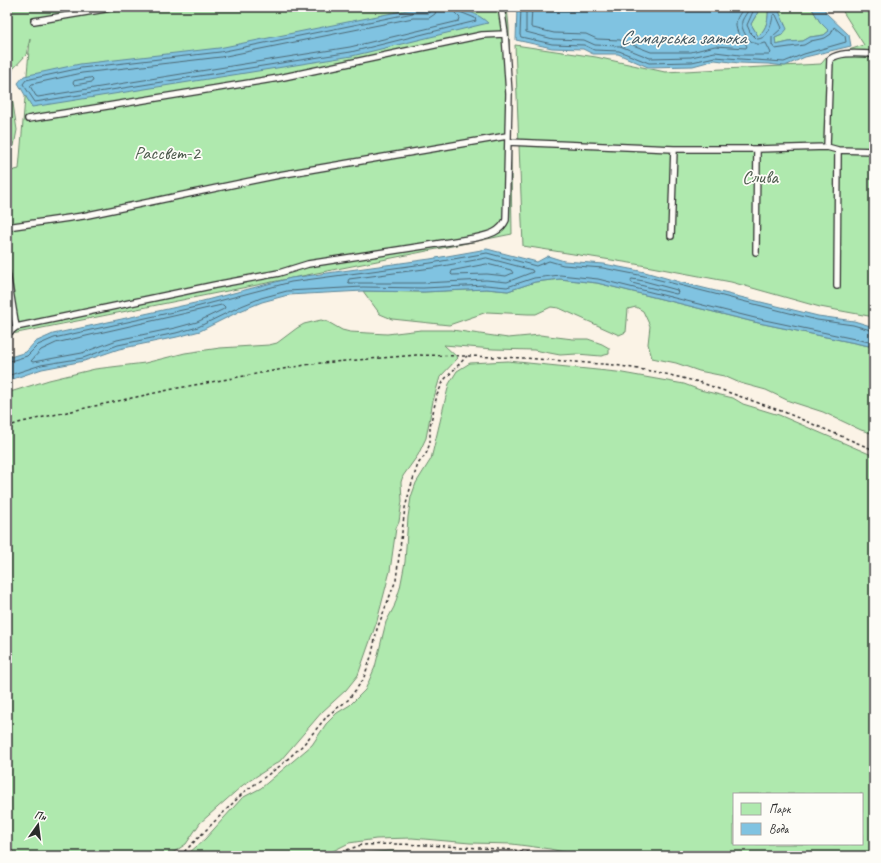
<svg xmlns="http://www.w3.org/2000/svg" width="881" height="863" font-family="Caveat,sans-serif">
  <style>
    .green { fill: #afe9ae; stroke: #6d8a6c; fill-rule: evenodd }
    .water { fill: #80c3e1; stroke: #5e8698 }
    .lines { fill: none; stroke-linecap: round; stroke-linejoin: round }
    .shore { stroke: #4d6874; stroke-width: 1 }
    .service-casing { stroke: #2b2b2b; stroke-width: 8 }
    .path { stroke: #2b2b2b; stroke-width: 1.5; stroke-dasharray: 3 3; stroke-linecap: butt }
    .service { stroke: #fdfcf7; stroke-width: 5.5 }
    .labels { text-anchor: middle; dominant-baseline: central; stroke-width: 3.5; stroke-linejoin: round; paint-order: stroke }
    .park-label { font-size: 19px; fill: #4c5a4c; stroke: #fdfcf7 }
    .water-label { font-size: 20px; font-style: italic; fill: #445962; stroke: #fdfcf7 }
  </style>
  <rect width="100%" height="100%" fill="#fbf3e6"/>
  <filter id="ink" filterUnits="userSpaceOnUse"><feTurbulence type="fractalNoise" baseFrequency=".025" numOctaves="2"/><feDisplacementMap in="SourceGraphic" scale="8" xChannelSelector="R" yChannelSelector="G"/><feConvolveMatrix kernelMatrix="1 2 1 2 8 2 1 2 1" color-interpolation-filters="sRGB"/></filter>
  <g filter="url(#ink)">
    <path class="green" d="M7 7H507L509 27 512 234 7 335V172L19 169 30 39 26 55 13 69 10 84 17 130 14 146 7 152Z
      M759 7H768C769 18 767 29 758 36L751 24 758 12Z
      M777 7H811L820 22 829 31 824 35 810 37 803 41 789 42 776 45 775 38 782 35 781 16Z
      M840 7H874V317L820 307 731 282 630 263 523 246 515 45 596 57 665 72 821 64 827 57 864 45Z
      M560 279 597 283 754 322 874 347V434L861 430 823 412 789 401 766 390 740 383 724 376 699 371 676 363 652 358 648 344 650 326 643 311 636 307 628 309 626 332 619 335 559 308 551 307 536 314H528L487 312 449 325 392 319 380 314 363 291 423 292 486 289 508 291 535 282Z
      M321 320 328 322 342 330 350 332 387 334 421 330H452L508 338 540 335 573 339H588L602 344 609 348V354L601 356 577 354 560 355 534 350 493 349 444 345 458 358 440 377 433 401 426 438 418 455 403 476 401 482 402 501 399 522 396 528 390 571 377 621 358 675 346 690 322 712 280 761 243 785 200 823 186 844 168 856H7V393L49 380 95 369 145 363 185 353 220 348 269 345 277 343 297 328 304 324Z
      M508 361 617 372 684 384 700 390 733 398 743 404 779 415 874 456V856H582L550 849 512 844 470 843 412 838 376 839 349 843 323 856H187L189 853 205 839 242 798 261 788 312 745 326 724 337 713 350 705 365 690 375 667 386 622 394 607 400 588 405 562 408 517 411 497 416 483 431 459 449 384 457 371 470 363ZM734 794H862V844H734Z
      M391 851 443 852 509 856H344L348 854Z"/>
    <path class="water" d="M517 7H759L758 12 751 24 758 36C767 29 769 18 768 7H777L787 29 782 35 775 38 776 45 789 42 803 41 810 37 824 35 829 31 820 22 811 7H824L826 13 849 35 851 46 805 57 785 66 768 64 739 63 715 60 693 66 648 67 618 54H593L583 49 552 48 516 40Z
      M412 9C439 9 467 3 488 23L352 56 32 107 18 83 24 76 80 64 219 48Z
      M487 249 537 262 548 256 564 261 604 264 645 272 683 283 818 316 854 321 874 327V347L754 322 597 283 560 279 535 282 508 291 486 289 424 292 363 291 288 295 262 302 240 311 200 331 177 337 119 349 84 361 42 369 7 381V358L26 352 35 342 53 334 195 303 291 278 430 259Z"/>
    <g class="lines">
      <path class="shore" d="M432 7 431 11 428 13H413L220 52 81 68 26 80 23 84 35 102 351 52 476 21 475 18 460 12 458 7
        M437 7 435 14 429 18H413L221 57 82 73 32 84 30 86 36 96 38 97 350 47 459 21 460 18 455 13 453 7
        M521 7 520 35 521 37 552 44 584 45 594 50 619 51 649 63 692 62 715 57 740 59 784 62 804 54 846 42 845 36 834 27 831 34 825 38 811 41 804 45 775 49 772 45V37L782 28 776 15 775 14 773 15C772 24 768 39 757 39L750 32 747 25 755 7
        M526 7V32L553 39 584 40 595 45 620 46 650 58 691 57 715 52 740 55H769L771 53 766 43C763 43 760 45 757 44 749 43 740 29 742 21 744 16 748 12 750 7
        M532 7 531 27 533 28 554 33 586 34 597 39 620 40 651 52H691L715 46 746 48 747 46C741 38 733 29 737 19 739 14 742 11 744 7
        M91 78 93 80 92 82 75 85 73 83 74 81Z
        M487 258 532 270 533 272 507 282 486 280 423 283H349L348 281 349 279 432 268Z
        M487 264 511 270 513 273 506 276 487 274 452 275 451 274 452 271Z
        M632 279 644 281 677 290 678 293 676 294 632 283 631 281Z
        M223 305 225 307 224 309 197 322 175 328 117 340 82 353 33 362 31 361 41 350 56 343Z
        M7 362 27 356 38 345 54 338 196 307 291 282 431 263 487 253 536 266 549 261 563 265 603 268 644 276 817 320 853 325 874 331
        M7 376 41 365 83 358 118 345 176 333 198 327 239 307 261 298 287 291 363 287 423 288 486 285 507 287 534 278 560 275 598 279 755 318 874 343"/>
      <g class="service-casing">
        <path id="service" d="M34 21 117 7
          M28 119 279 78 482 35 505 34
          M508 142 674 149H757L827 147 838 150 874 151
          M827 147 830 59C842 51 859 54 874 54
          M7 227 83 216 279 175 507 136
          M671 236 674 149
          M756 252 757 149
          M7 273 16 327 7 334
          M837 286 838 150
          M16 327 215 285 279 273 308 264 475 238C488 235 500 233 506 220L509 94 505 34 501 7"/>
      </g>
      <path class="path" d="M7 427 18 423 44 417 178 388 311 364 416 355 468 356 525 358 614 365 657 372 699 382 784 412 874 450
        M180 856 244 792 280 766 303 745 328 715 348 700 363 680 372 654 377 629 396 580 405 508 410 489 418 464 426 454 430 443V426L437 395 444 380 467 356
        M330 856 361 845 394 844 427 845 514 850 549 856"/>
      <use href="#service" class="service"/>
    </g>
  </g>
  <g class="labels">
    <g class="park-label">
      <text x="167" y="153">Рассвет-2</text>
      <text x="760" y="177">Слива</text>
    </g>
    <g class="water-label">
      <text x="683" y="37">Самарська затока</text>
    </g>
  </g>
  <rect width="881" height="863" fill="none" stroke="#fdfcf7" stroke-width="24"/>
  <rect x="12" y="12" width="857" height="839" fill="none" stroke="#2b2b2b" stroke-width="1.5" filter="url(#ink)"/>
  <rect x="733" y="793" width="130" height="52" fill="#fdfcf7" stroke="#a9a8a5"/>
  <rect x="741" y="803" width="20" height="12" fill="#afe9ae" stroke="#a9a8a5"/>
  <text x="769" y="813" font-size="12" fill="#2b2b2b">Парк</text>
  <rect x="741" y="823" width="20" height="12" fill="#80c3e1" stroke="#a9a8a5"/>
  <text x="769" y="833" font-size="12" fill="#2b2b2b">Вода</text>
  <g transform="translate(38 825) rotate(14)" stroke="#fdfcf7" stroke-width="3" paint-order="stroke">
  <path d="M0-3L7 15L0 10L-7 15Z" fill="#2b2b2b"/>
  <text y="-6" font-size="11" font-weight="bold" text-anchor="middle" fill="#2b2b2b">Пн</text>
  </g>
</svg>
